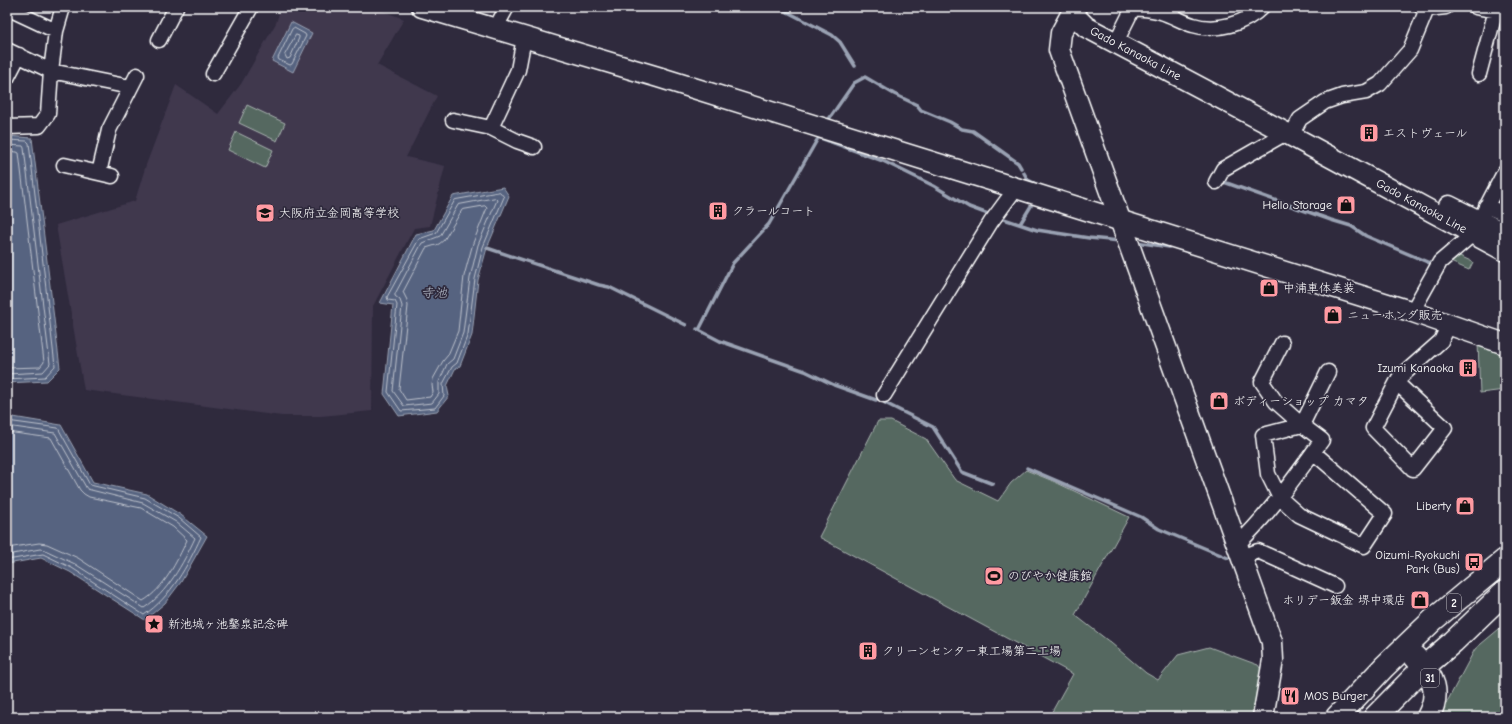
<svg xmlns="http://www.w3.org/2000/svg" width="1512" height="724" font-family="'Comic Neue','Klee One',sans-serif">
  <style>
    .built { fill: #40384e }
    .green { fill: #546861; stroke: #aab4b0 }
    .water { fill: #576480; stroke: #9aa2b3 }
    .lines { fill: none; stroke-linecap: round; stroke-linejoin: round }
    .shore { stroke: #bcc1cc; stroke-width: 1 }
    .stream { stroke: #9aa2b3; stroke-width: 3.5 }
    .street-casing { stroke: #fff; stroke-width: 17 }
    .secondary-casing { stroke: #fff; stroke-width: 23 }
    .primary-casing { stroke: #fff; stroke-width: 25 }
    .street { stroke: #2f2a3d; stroke-width: 14 }
    .secondary { stroke: #2f2a3d; stroke-width: 20 }
    .primary { stroke: #2f2a3d; stroke-width: 22 }
    .labels { text-anchor: middle; dominant-baseline: central; stroke-width: 3.5; stroke-linejoin: round; paint-order: stroke }
    .shield { fill: #2f2a3d; stroke: #c1bfc5; stroke-width: 1 }
    .shield-label { font-size: 11px; font-weight: bold; fill: #fff }
    .street-label { font-size: 12px; fill: #fff; stroke: #2f2a3d }
    .poi-label { font-size: 12px; fill: #fff; stroke: #2f2a3d; text-anchor: start }
    .water-label { font-size: 13px; font-style: italic; fill: #b3b9c6; stroke: #2f2a3d }
  </style>
  <rect width="100%" height="100%" fill="#2f2a3d"/>
  <filter id="ink" filterUnits="userSpaceOnUse"><feTurbulence type="fractalNoise" baseFrequency=".025" numOctaves="2"/><feDisplacementMap in="SourceGraphic" scale="8" xChannelSelector="R" yChannelSelector="G"/><feConvolveMatrix kernelMatrix="1 2 1 2 8 2 1 2 1" color-interpolation-filters="sRGB"/></filter>
  <g filter="url(#ink)">
    <path class="built" d="M281 7H372L404 19 377 65 437 96 406 157 445 166 430 226 414 228 373 306 372 411 321 416H282L84 390 56 225 135 201 146 165 176 85 218 114 241 84 276 23Z"/>
    <path class="green" d="M247 105 285 123 277 141 239 123Z
      M236 132 273 150 265 168 228 150Z
      M1453 253 1473 262 1469 270 1446 260Z
      M1478 343 1505 353V390L1480 393Z
      M878 421H891L926 439 955 480 998 501 1011 483 1026 470 1053 481 1129 517 1075 615 1111 643 1146 673 1158 680 1178 655 1209 647 1258 665 1262 671 1252 717H1049L1073 674 819 537Z
      M1505 624V717H1439L1475 649Z"/>
    <path class="water" d="M291 22 312 33 293 72 272 61Z
      M7 136 32 138 60 368 47 381 7 383Z
      M503 187 509 196 487 248 478 280 472 335 460 366 455 369 447 386 449 396 437 411 399 416 384 394 393 305 380 303 416 234 434 230 453 196Z
      M7 416 61 425 93 482 147 494 181 515 207 536 181 582 165 603 145 620 70 572 41 558 7 564Z"/>
    <g class="lines">
      <path class="shore" d="M294 28 305 34 306 36 292 64 290 65 279 60 278 58 292 29Z
        M296 35 299 36V38L290 58 287 59 285 55Z
        M7 140 27 141 29 143 55 366 45 377 7 379
        M7 145 23 146 24 148 50 364 43 372 7 374
        M7 151 17 152 19 153 44 362 40 367 7 368
        M500 192 504 197 483 247 475 279 468 334 457 363 452 367 443 384 444 396 435 408 401 411 388 392 397 305 395 301 388 300 387 297 419 239 436 233 455 200Z
        M495 198 497 200 478 245 470 278 463 333 453 359 447 364 439 382V394L432 403 404 406 393 391 402 306 400 300 395 296V294L422 243 440 236 458 205Z
        M485 206 487 208 473 243 464 276 458 331 448 355 443 361 433 379 432 385 433 392 430 397 406 400 399 389 408 306 407 300 403 292 426 248 439 244 444 240 462 210Z
        M7 421 58 428 90 485 145 498 179 518 201 537C188 565 171 597 144 615L72 568 43 554 7 560
        M7 426 55 433 87 489 143 503 176 522 195 538C183 564 167 593 144 608L75 564 45 550 40 549 7 555
        M7 432 51 438 80 490 84 494 89 497 141 508 173 527 187 540C177 561 164 589 143 601L78 558 47 544 39 543 7 548"/>
      <path class="stream" d="M778 7 832 35 840 42 855 66
        M829 119 854 83 865 77 894 94 917 105 921 110 950 122 962 129 973 131 1018 163 1021 168
        M818 137 883 161 934 186 969 207 988 214
        M1024 173 1028 180 1038 185
        M1221 181 1331 220 1351 226 1366 236 1432 264
        M1001 218 1037 230 1089 238 1120 241
        M1020 224 1031 206
        M1136 242 1169 247 1174 244
        M487 248 599 285 609 287 686 325
        M697 329 720 341 805 371 834 385 876 400
        M699 330 733 263 769 224 817 140
        M885 403 933 427 962 472 993 484
        M1027 468 1141 517 1159 529 1228 558"/>
      <g class="street-casing">
        <path id="street" d="M1421 7 1427 9 1446 7
          M1476 7 1505 12
          M7 8 56 31
          M495 29 507 7
          M1120 34 1133 8C1142 9 1153 9 1161 12 1172 15 1182 22 1193 25 1215 32 1246 24 1262 7
          M159 40 176 7
          M7 50 51 71 130 87
          M213 74 251 7
          M1479 74 1496 10
          M7 78 19 55
          M453 120 491 128 517 141 534 147
          M7 127 39 126 48 114 51 71 56 31 63 7
          M491 128 518 70 524 38
          M1295 128 1300 119 1325 102 1342 96 1366 92 1380 84 1410 50 1427 9
          M64 165 112 176
          M99 173 109 130 137 75
          M1216 182 1223 169 1286 133
          M1486 206 1505 214
          M1479 221 1505 171
          M1412 312 1440 262 1473 234
          M1282 343 1262 382 1276 402 1302 425 1328 372
          M1397 383 1445 428 1413 469 1373 428 1399 378 1441 341 1449 325
          M884 395 991 222 1016 188
          M1237 545C1270 513 1295 477 1322 440L1302 425 1263 435 1268 474 1280 498 1299 515 1364 546 1385 514 1313 452
          M1242 557 1258 551 1335 586"/>
      </g>
      <g class="secondary-casing">
        <g id="secondary">
          <path d="M422 7 658 77 1016 188 1410 311 1505 344"/>
          <path d="M1075 7 1061 33 1059 50 1272 642 1273 660 1263 717"/>
          <path id="s1" d="M1072 13 1086 27 1286 133 1505 251"/>
          <path d="M1449 206 1505 234"/>
        </g>
      </g>
      <g class="primary-casing">
        <path id="primary" d="M1415 657C1434 676 1441 693 1428 717
          M1337 717 1384 667 1433 620 1505 560
          M1375 717 1424 667 1453 642 1505 592"/>
      </g>
      <use href="#street" class="street"/>
      <use href="#secondary" class="secondary"/>
      <use href="#primary" class="primary"/>
    </g>
  </g>
  <defs>
    <g id="building-square" transform="scale(1)"><rect x="-9" y="-9" width="18" height="18" rx="4" fill="#ff9aa2" stroke="#2f2a3d"/><path d="M-4-6H4V6H1V3H-1V6H-4ZM-2.5-4.3h1.7v1.8h-1.7ZM.8-4.3h1.7v1.8H.8ZM-2.5-1h1.7V.8h-1.7ZM.8-1h1.7V.8H.8Z" fill="#111"/></g>
    <g id="shop-square" transform="scale(1)"><rect x="-9" y="-9" width="18" height="18" rx="4" fill="#ff9aa2" stroke="#2f2a3d"/><path d="M-5-2.5h2.3a2.7 3.5 0 0 1 5.4 0H5L5.5 6h-11ZM-1.5-2.5h3a1.5 2.3 0 0 0-3 0Z" fill="#111"/></g>
    <g id="school-square" transform="scale(1)"><rect x="-9" y="-9" width="18" height="18" rx="4" fill="#ff9aa2" stroke="#2f2a3d"/><path d="M0-5L7-2L0 1L-7-2ZM-4 1L0 2.5L4 1V4Q0 6-4 4Z" fill="#111"/></g>
    <g id="bus-square" transform="scale(1)"><rect x="-9" y="-9" width="18" height="18" rx="4" fill="#ff9aa2" stroke="#2f2a3d"/><path d="M-5-6H5V4H4V6H2V4H-2V6H-4V4H-5ZM-3.5-4V0h7V-4ZM-3.5 1.2v1.5H-2V1.2ZM2 1.2v1.5H3.5V1.2Z" fill="#111"/></g>
    <g id="stadium-square" transform="scale(1)"><rect x="-9" y="-9" width="18" height="18" rx="4" fill="#ff9aa2" stroke="#2f2a3d"/><path d="M0-5a6.5 5 0 1 0 0 10a6.5 5 0 1 0 0-10ZM-3.5-1.8h7v3.6h-7Z" fill="#111"/></g>
    <g id="sight-square" transform="scale(1)"><rect x="-9" y="-9" width="18" height="18" rx="4" fill="#ff9aa2" stroke="#2f2a3d"/><path d="M0-6L1.8-2.2L6-1.7L2.9 1.2L3.7 5.4L0 3.3L-3.7 5.4L-2.9 1.2L-6-1.7L-1.8-2.2Z" fill="#111"/></g>
    <g id="restaurant-square" transform="scale(1)"><rect x="-9" y="-9" width="18" height="18" rx="4" fill="#ff9aa2" stroke="#2f2a3d"/><path d="M-5-6h1v4h1v-4h1v4h1v-4h1v5L-1.5 .5V6h-2V.5L-5-1ZM5-6V6H3V1.5H1.5Q1.5-4 5-6Z" fill="#111"/></g>
  </defs>
  <g fill-rule="evenodd">
    <use href="#building-square" x="1369" y="133"/>
    <use href="#shop-square" x="1346" y="205"/>
    <use href="#building-square" x="718" y="211"/>
    <use href="#school-square" x="265" y="213"/>
    <use href="#shop-square" x="1269" y="288"/>
    <use href="#shop-square" x="1333" y="315"/>
    <use href="#building-square" x="1468" y="368"/>
    <use href="#shop-square" x="1219" y="401"/>
    <use href="#shop-square" x="1465" y="506"/>
    <use href="#bus-square" x="1474" y="562"/>
    <use href="#stadium-square" x="994" y="576"/>
    <use href="#shop-square" x="1420" y="600"/>
    <use href="#sight-square" x="154" y="624"/>
    <use href="#building-square" x="868" y="651"/>
    <use href="#restaurant-square" x="1290" y="696"/>
  </g>
  <g class="labels">
    <g class="shield">
      <rect x="1447" y="594" width="14" height="18" rx="3"/>
      <rect x="1421" y="669" width="18" height="18" rx="3"/>
    </g>
    <g class="shield-label">
      <text x="1454" y="603">2</text>
      <text x="1430" y="678">31</text>
    </g>
    <g class="street-label">
      <text stroke="none"><textPath href="#s1" startOffset="76">Gado Kanaoka Line</textPath></text>
      <text stroke="none"><textPath href="#s1" startOffset="400">Gado Kanaoka Line</textPath></text>
    </g>
    <g class="poi-label">
      <text x="1383" y="133">エストヴェール</text>
      <text x="1332" y="205" text-anchor="end">Hello Storage</text>
      <text x="732" y="211">クラールコート</text>
      <text x="279" y="213">大阪府立金岡高等学校</text>
      <text x="1283" y="288">中浦車体美装</text>
      <text x="1347" y="315">ニューホンダ販売</text>
      <text x="1454" y="368" text-anchor="end">Izumi Kanaoka</text>
      <text x="1233" y="401">ボディーショップ カマタ</text>
      <text x="1451" y="506" text-anchor="end">Liberty</text>
      <text x="1460" y="555" text-anchor="end">Oizumi-Ryokuchi<tspan x="1460" dy="14">Park (Bus)</tspan></text>
      <text x="1008" y="576">のびやか健康館</text>
      <text x="1406" y="600" text-anchor="end">ホリデー鈑金 堺中環店</text>
      <text x="168" y="624">新池城ヶ池鑿泉記念碑</text>
      <text x="882" y="651">クリーンセンター東工場第二工場</text>
      <text x="1304" y="696">MOS Burger</text>
    </g>
    <g class="water-label">
      <text x="434" y="292">寺池</text>
    </g>
  </g>
  <rect width="1512" height="724" fill="none" stroke="#2f2a3d" stroke-width="24"/>
  <rect x="12" y="12" width="1488" height="700" fill="none" stroke="#fff" stroke-width="1.5" filter="url(#ink)"/>
</svg>
